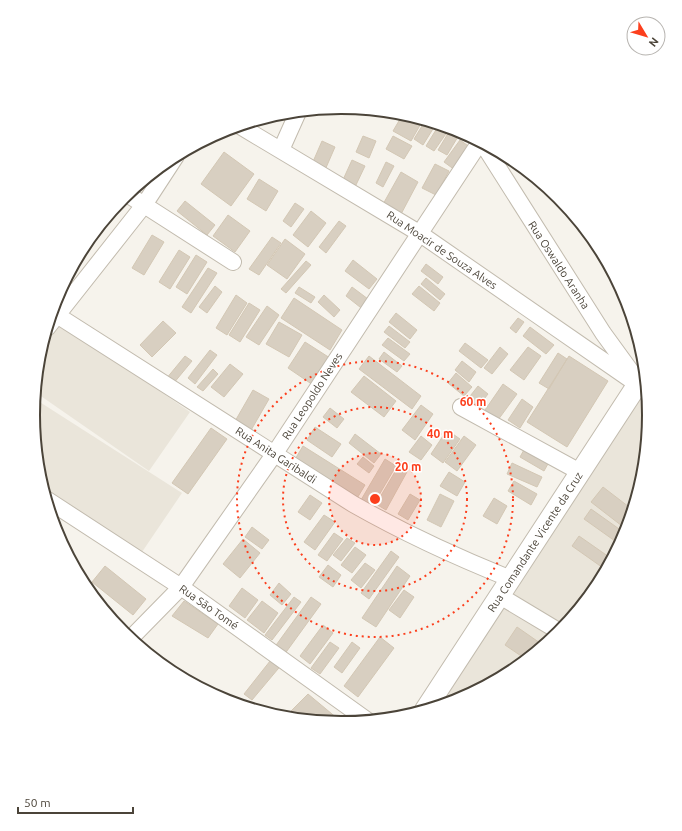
<svg xmlns="http://www.w3.org/2000/svg" width="682" height="831" font-family="Ubuntu,sans-serif">
  <style>
    .residential { fill: #eae5da }
    .building { fill: #d8cfc1; stroke: #d3c7b4 }
    .lines { fill: none; stroke-linecap: round; stroke-linejoin: round }
    .minor-casing { stroke: #c2bbae; stroke-width: 18 }
    .tertiary-casing { stroke: #c2bbae; stroke-width: 22 }
    .minor { stroke: #fff; stroke-width: 16 }
    .tertiary { stroke: #fff; stroke-width: 20 }
    .ring { fill: none; stroke: #fc3f1d; stroke-width: 2; stroke-dasharray: 2 4 }
    .labels { text-anchor: middle; dominant-baseline: central; stroke-width: 3; stroke-linejoin: round; paint-order: stroke }
    .street-label { font-size: 11px; fill: #4b4439; stroke: #fff }
    .rim { fill: none; stroke: #4b4439; stroke-width: 2 }
    .centre { fill: #fc3f1d; stroke: #fff; stroke-width: 2 }
    .ring-label { font-size: 12px; text-anchor: middle; font-weight: bold; fill: #fc3f1d; stroke: #fff; stroke-width: 3; stroke-linejoin: round; paint-order: stroke }
  </style>
  <rect width="100%" height="100%" fill="#f6f3ec"/>
  <path class="residential" d="M57 320 190 412 149 471 35 392 39 355 43 340Z
    M646 384 649 416 643 476 625 534 597 587 559 633 512 672 459 700 433 708Z
    M35 399 182 493 142 552 42 486 39 475 33 415Z"/>
  <path class="building" d="M403 114 423 120 411 141 393 131Z
    M425 121 436 124 423 145 414 139Z
    M439 125 450 128 434 151 426 146Z
    M450 130 459 135 447 155 438 150Z
    M363 136 376 141 369 158 356 152Z
    M393 136 412 146 404 159 386 149Z
    M460 140 471 148 455 170 444 162Z
    M322 141 335 147 325 170 312 164Z
    M224 152 254 174 231 206 201 184Z
    M352 160 365 166 355 187 342 182Z
    M386 162 394 166 383 187 376 183Z
    M435 164 449 171 436 195 422 188Z
    M401 172 418 182 400 216 382 206Z
    M259 179 278 191 266 211 247 199Z
    M185 201 215 225 207 235 177 211Z
    M295 203 304 209 291 227 283 221Z
    M311 211 326 223 308 247 293 235Z
    M109 215 111 216 93 241 89 239Z
    M228 215 250 231 235 252 213 236Z
    M339 221 346 226 326 253 319 247Z
    M152 235 164 242 144 275 132 268Z
    M272 237 281 243 259 275 249 269Z
    M285 239 305 254 287 279 267 265Z
    M179 250 190 257 170 289 159 282Z
    M196 255 207 262 187 294 176 287Z
    M353 260 377 279 369 289 345 271Z
    M306 261 311 265 286 293 281 289Z
    M426 264 443 277 438 284 421 271Z
    M208 268 217 273 191 313 182 307Z
    M426 278 445 294 440 300 421 284Z
    M215 286 222 292 207 313 199 307Z
    M419 286 440 303 434 311 412 294Z
    M299 287 315 297 311 303 295 293Z
    M352 287 372 302 365 311 346 296Z
    M236 295 247 303 227 335 216 328Z
    M324 295 340 310 334 317 318 302Z
    M294 298 342 330 330 350 281 318Z
    M249 303 260 310 240 342 229 335Z
    M267 306 279 315 259 345 246 337Z
    M396 313 417 330 410 339 389 322Z
    M518 318 524 322 516 333 510 328Z
    M163 321 176 333 152 357 140 345Z
    M279 322 302 335 289 357 266 344Z
    M389 326 410 342 405 348 384 332Z
    M530 327 554 345 546 354 523 336Z
    M388 338 410 354 404 361 382 345Z
    M305 342 330 358 313 385 288 368Z
    M465 343 488 360 481 368 459 351Z
    M500 347 508 354 492 374 484 368Z
    M528 347 541 356 524 380 510 370Z
    M210 350 217 355 195 384 188 378Z
    M384 352 402 366 397 372 379 359Z
    M558 353 567 359 549 389 539 383Z
    M185 356 192 361 173 384 166 379Z
    M369 356 421 396 412 409 359 369Z
    M569 356 608 381 567 447 527 422Z
    M462 361 476 372 469 382 455 370Z
    M230 364 243 374 224 397 211 387Z
    M213 369 218 374 203 391 197 387Z
    M456 373 472 387 464 396 448 383Z
    M364 376 396 401 384 417 351 392Z
    M503 384 517 394 498 420 485 410Z
    M478 386 488 394 477 408 467 400Z
    M253 390 269 399 250 432 234 423Z
    M522 399 533 407 520 428 508 420Z
    M421 405 433 414 415 440 402 430Z
    M330 408 344 419 337 428 323 417Z
    M315 427 341 444 332 457 307 440Z
    M211 428 227 439 188 494 172 483Z
    M447 430 460 439 443 463 431 454Z
    M355 434 381 454 374 463 349 443Z
    M421 436 432 445 421 460 409 452Z
    M464 436 476 445 457 471 445 462Z
    M303 446 365 485 356 500 294 461Z
    M525 448 549 462 544 471 520 457Z
    M363 457 374 466 369 473 357 464Z
    M385 459 396 466 372 507 361 500Z
    M512 463 542 477 537 487 507 474Z
    M399 465 408 470 386 510 376 504Z
    M449 472 465 482 457 496 440 486Z
    M514 481 537 494 531 505 508 491Z
    M603 487 633 510 632 513 622 526 591 502Z
    M410 494 420 500 408 520 398 514Z
    M440 494 454 501 441 527 427 520Z
    M310 495 322 503 310 520 298 512Z
    M494 498 507 506 497 524 483 516Z
    M591 509 622 531 615 541 584 519Z
    M324 515 335 522 315 550 304 542Z
    M252 527 269 540 262 549 245 537Z
    M334 533 343 539 327 561 318 555Z
    M579 536 612 559 606 570 572 546Z
    M347 538 355 543 341 561 333 555Z
    M243 539 260 553 240 578 223 564Z
    M355 547 366 555 352 573 341 565Z
    M391 551 399 557 369 599 361 593Z
    M365 563 375 570 361 588 351 580Z
    M328 565 341 575 333 587 319 577Z
    M105 566 146 599 133 615 92 582Z
    M397 566 410 576 376 627 362 618Z
    M279 583 291 594 282 605 270 595Z
    M242 588 258 600 245 618 229 606Z
    M404 590 414 597 400 618 389 610Z
    M294 597 301 602 272 640 265 635Z
    M311 597 321 604 284 655 274 648Z
    M184 601 218 624 208 638 172 616Z
    M262 601 278 613 264 633 247 620Z
    M323 625 333 633 310 664 300 656Z
    M517 627 540 643 531 656 527 660 505 645Z
    M380 637 394 648 358 697 344 686Z
    M330 642 339 648 320 674 311 668Z
    M352 642 360 648 342 673 334 667Z
    M274 656 283 663 252 700 244 694Z
    M497 673 503 677 488 684Z
    M308 694 338 719 335 723 284 718Z
    M349 712 361 721 341 723Z"/>
  <g class="lines">
    <g class="minor-casing">
      <path id="minor" d="M240 126 419 233 637 384
        M483 144 603 333 635 377
        M281 150 298 112
        M127 194 233 262
        M52 312 353 504C404 533 456 557 511 579
        M47 328 144 205 176 156
        M461 407 580 472
        M46 499 181 587 368 721
        M500 596 560 632
        M130 639 181 587 275 453 480 142"/>
    </g>
    <g class="tertiary-casing">
      <path id="tertiary" d="M425 710 645 373"/>
    </g>
    <use href="#minor" class="minor"/>
    <use href="#tertiary" class="tertiary"/>
  </g>
  <circle cx="375" cy="499" r="46" fill="#fc3f1d" fill-opacity=".12"/>
  <g class="ring">
    <circle cx="375" cy="499" r="46"/>
    <circle cx="375" cy="499" r="92"/>
    <circle cx="375" cy="499" r="138"/>
  </g>
  <g class="labels">
    <g class="street-label">
      <text transform="translate(442 250) rotate(34)">Rua Moacir de Souza Alves</text>
      <text transform="translate(559 265) rotate(57)">Rua Oswaldo Aranha</text>
      <text transform="translate(312 396) rotate(-57)">Rua Leopoldo Neves</text>
      <text transform="translate(276 455) rotate(33)">Rua Anita Garibaldi</text>
      <text transform="translate(535 542) rotate(-57)">Rua Comandante Vicente da Cruz</text>
      <text transform="translate(209 607) rotate(35)">Rua São Tomé</text>
    </g>
  </g>
  <path d="M0 0H682V831H0ZM40 415a301 301 0 1 1 602 0a301 301 0 1 1-602 0Z" fill="#fff" fill-rule="evenodd"/>
  <path class="rim" d="M40 415a301 301 0 1 1 602 0a301 301 0 1 1-602 0Z"/>
  <circle cx="375" cy="499" r="6" class="centre"/>
  <g class="ring-label">
    <text x="473" y="406">60 m</text>
    <text x="440" y="438">40 m</text>
    <text x="408" y="471">20 m</text>
  </g>
  <g transform="translate(646 36) rotate(128)"><circle r="19" fill="#ffffff" stroke="#b7b4b0"/>
  <path d="M0-3L7 15L0 10L-7 15Z" fill="#fc3f1d"/>
  <text y="-6" font-size="11" font-weight="bold" text-anchor="middle" fill="#4b4439">N</text>
  </g>
  <path d="M18 807v6h115v-6" fill="none" stroke="#4b4439" stroke-width="2"/>
  <text x="24" y="807" font-size="12" fill="#4b4439" stroke="#ffffff" stroke-width="3" paint-order="stroke">50 m</text>
</svg>
